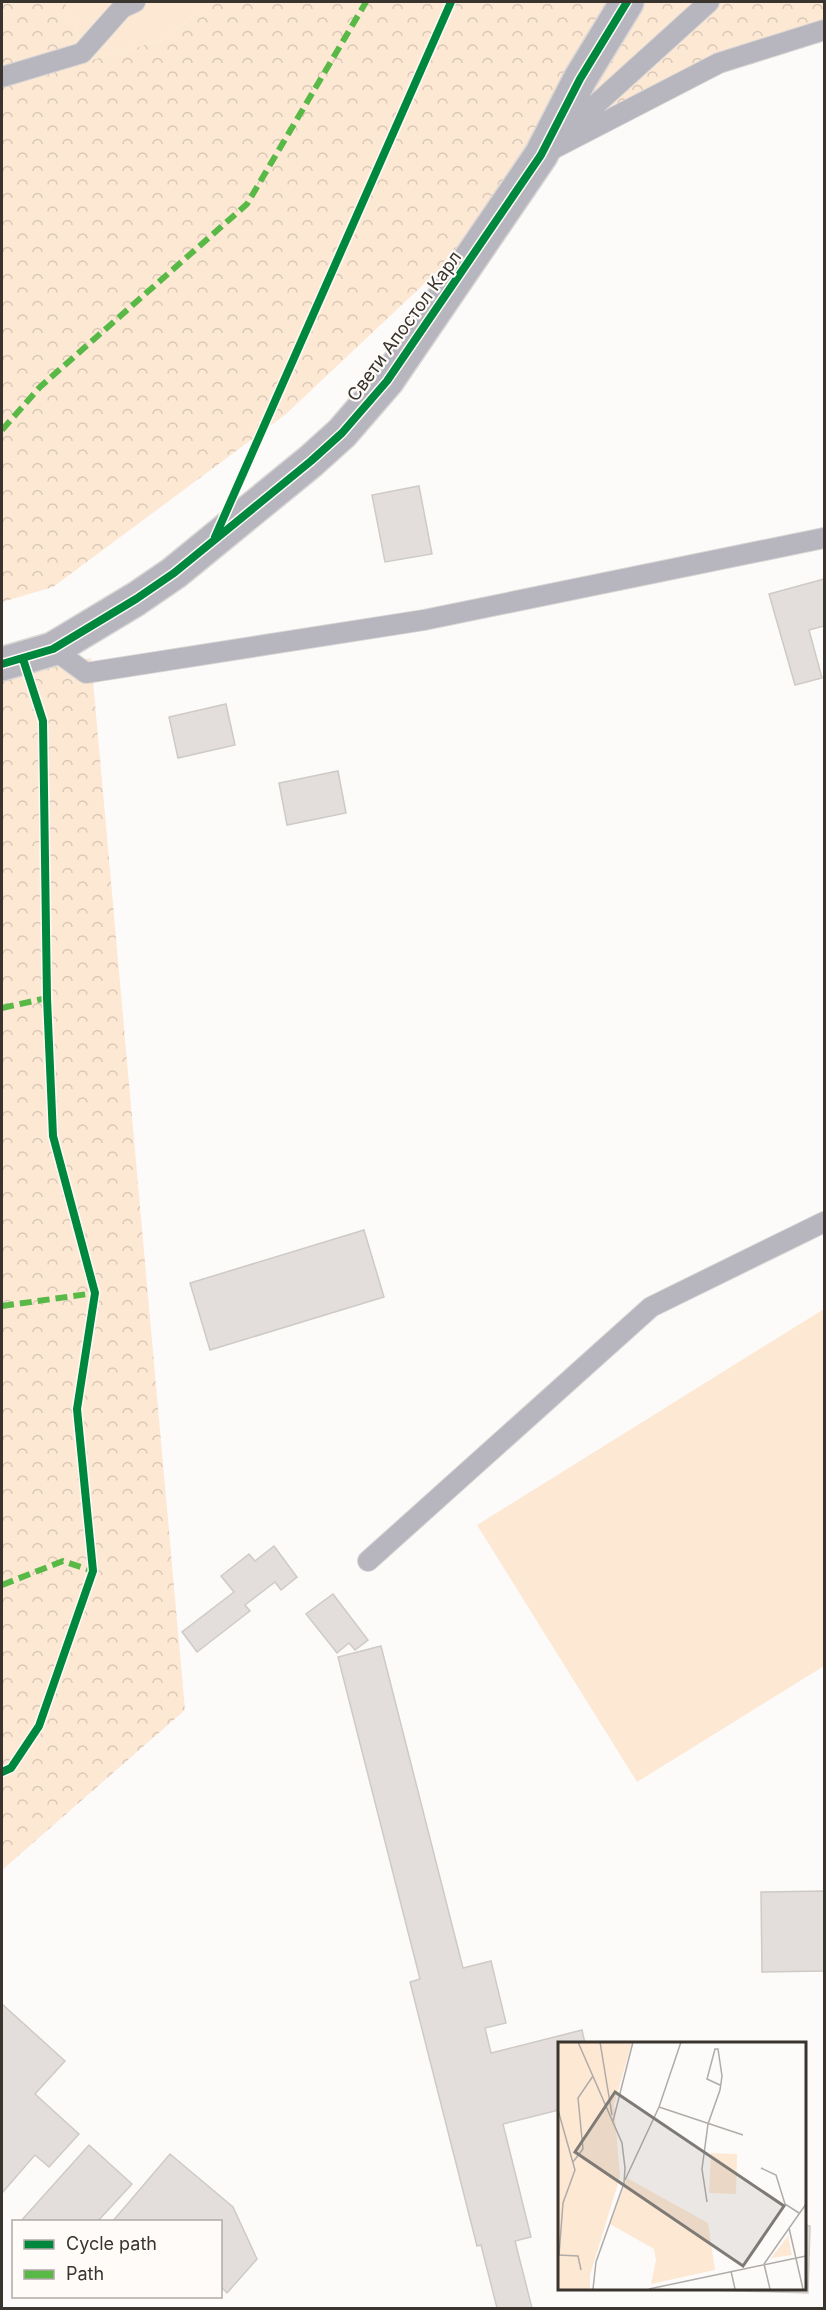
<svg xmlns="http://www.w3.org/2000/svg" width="826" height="2310" font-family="Inter,sans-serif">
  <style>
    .forest { fill: url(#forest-crowns) }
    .pitch { fill: #fde8d4 }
    .building { fill: #e3dedb; stroke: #cecac6; stroke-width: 1.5 }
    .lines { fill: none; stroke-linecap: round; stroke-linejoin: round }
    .service-casing { stroke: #d9d7d5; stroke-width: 22 }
    .minor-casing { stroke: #d9d7d5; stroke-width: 36 }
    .service { stroke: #b7b5bd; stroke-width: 20 }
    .minor { stroke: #b7b5bd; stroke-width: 33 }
    .quiet { stroke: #58b947; stroke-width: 6; stroke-dasharray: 12 6; stroke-linecap: butt }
    .cycleway-casing { stroke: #fefbf8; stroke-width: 11 }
    .cycleway { stroke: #00873e; stroke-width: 8 }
    .labels { text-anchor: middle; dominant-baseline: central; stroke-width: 4.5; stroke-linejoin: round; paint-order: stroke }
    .street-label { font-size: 18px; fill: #3a342e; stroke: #fefbf8 }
    .inset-road { fill: none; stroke: #afaba8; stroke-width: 1.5 }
    .view { fill: #7e7a75; fill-opacity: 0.15; stroke: #7e7a75; stroke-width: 3 }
    .inset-edge { fill: none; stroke: #3a342e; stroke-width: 3 }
  </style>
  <defs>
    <pattern id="forest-crowns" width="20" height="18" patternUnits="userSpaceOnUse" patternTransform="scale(1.5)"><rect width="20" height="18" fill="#fde8d4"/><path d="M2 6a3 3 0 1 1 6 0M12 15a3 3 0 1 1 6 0" fill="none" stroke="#dac8b6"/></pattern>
  </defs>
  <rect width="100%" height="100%" fill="#fdfbf9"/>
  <path class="forest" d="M2 2H65L88 61 162 40 213 2H824V20L697 64 579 138 286 414 53 587 2 602Z
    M91 658 185 1710 2 1870V678Z"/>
  <path class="pitch" d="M65 2H213L162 40 88 61Z
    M824 1309V1666L637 1782 477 1525Z"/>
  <path class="building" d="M419 486 432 554 385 562 372 495Z
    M824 579V626L809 630 822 678 795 685 769 594Z
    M226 704 235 745 178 758 169 717Z
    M338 771 346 813 287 825 279 783Z
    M364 1230 384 1297 210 1350 190 1283Z
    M274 1546 297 1577 281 1590 275 1582 245 1605 250 1611 197 1652 182 1632 234 1592 221 1576 249 1554 255 1561Z
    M333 1594 368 1640 355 1650 349 1643 337 1653 306 1614Z
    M381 1646 463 1968 491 1961 506 2023 485 2028 491 2053 582 2030 585 2043H559V2110L503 2124 531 2237 515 2241 532 2308H497L481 2245 477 2246 410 1982 420 1979 338 1657Z
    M824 1891V1971L762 1972 761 1892Z
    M2 2004 65 2061 35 2094 79 2134 49 2167 35 2155 2 2193Z
    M89 2145 132 2184 97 2222H20Z
    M170 2154 233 2207 257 2259 227 2293 220 2286V2222H112Z
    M804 2225 810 2226 808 2293 641 2288H804Z"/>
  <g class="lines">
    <g class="service-casing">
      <path id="service" d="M2 77 82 53 122 8 135 2
        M560 137 709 2
        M543 154 719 63 824 30
        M53 649 86 673 424 620 824 538
        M368 1561 651 1307 824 1222"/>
    </g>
    <g class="minor-casing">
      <path id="minor" d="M2 664 53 649 136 599 174 573 311 461 342 433 387 381 541 155 580 79 627 2"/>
    </g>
    <use href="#service" class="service"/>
    <use href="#minor" class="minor"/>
    <path class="quiet" d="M2 430 40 387 247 204 366 2
      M2 1008 47 998
      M2 1306 95 1293
      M2 1585 63 1561 93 1571"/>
    <g class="cycleway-casing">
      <path id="cycleway" d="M215 537 451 2
        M2 664 53 649 136 599 174 573 311 461 342 433 387 381 541 155 580 79 627 2
        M2 1772 11 1768 39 1726 93 1571 77 1409 95 1293 53 1136 47 998 43 721 23 659"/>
    </g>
    <use href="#cycleway" class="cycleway"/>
  </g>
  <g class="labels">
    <g class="street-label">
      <text transform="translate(404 326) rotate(-54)">Свети Апостол Карл</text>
    </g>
  </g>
  <g transform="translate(558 2042)">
    <rect width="248" height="248" fill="#fdfbf9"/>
    <path d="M0 0H74L56 63 62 135 32 233V247H1L0 244ZM69 136 150 181 157 228 93 242 98 218 96 207 52 182ZM230 194 234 213 213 216Z" fill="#fde8d4"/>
    <path d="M153 111 179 112 178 152 151 151Z" fill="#fde8d4"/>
    <path class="inset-road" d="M20 0 64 101 67 126 66 141 38 220 35 247M42 0 54 73M101 65 185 93M0 68 17 128 5 161 1 213M55 79 75 0M15 120 25 107 20 56 35 34M203 126 218 133 227 162 241 171M67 138 101 65 123 0M149 160 144 127 150 82 162 48 164 34 160 7H157L149 37 162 43M231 186 245 247M0 213 20 214 23 228M206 222 248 162M206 222 212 247M173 229 177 247M91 247 248 214"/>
    <path class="view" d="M57 50 226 164 185 224 17 110Z"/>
    <rect width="248" height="248" class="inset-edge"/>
  </g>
  <rect width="826" height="2310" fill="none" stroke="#3a342e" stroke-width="6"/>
  <rect x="12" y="2220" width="210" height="78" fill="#fefbf8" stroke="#b0aba7" stroke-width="1.5"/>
  <rect x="24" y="2240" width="30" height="9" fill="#00873e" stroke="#b0aba7" stroke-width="1.5"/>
  <text x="66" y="2250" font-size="18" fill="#3a342e">Cycle path</text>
  <rect x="24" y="2270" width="30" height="9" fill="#58b947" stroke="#b0aba7" stroke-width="1.5"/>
  <text x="66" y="2280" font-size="18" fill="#3a342e">Path</text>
</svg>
